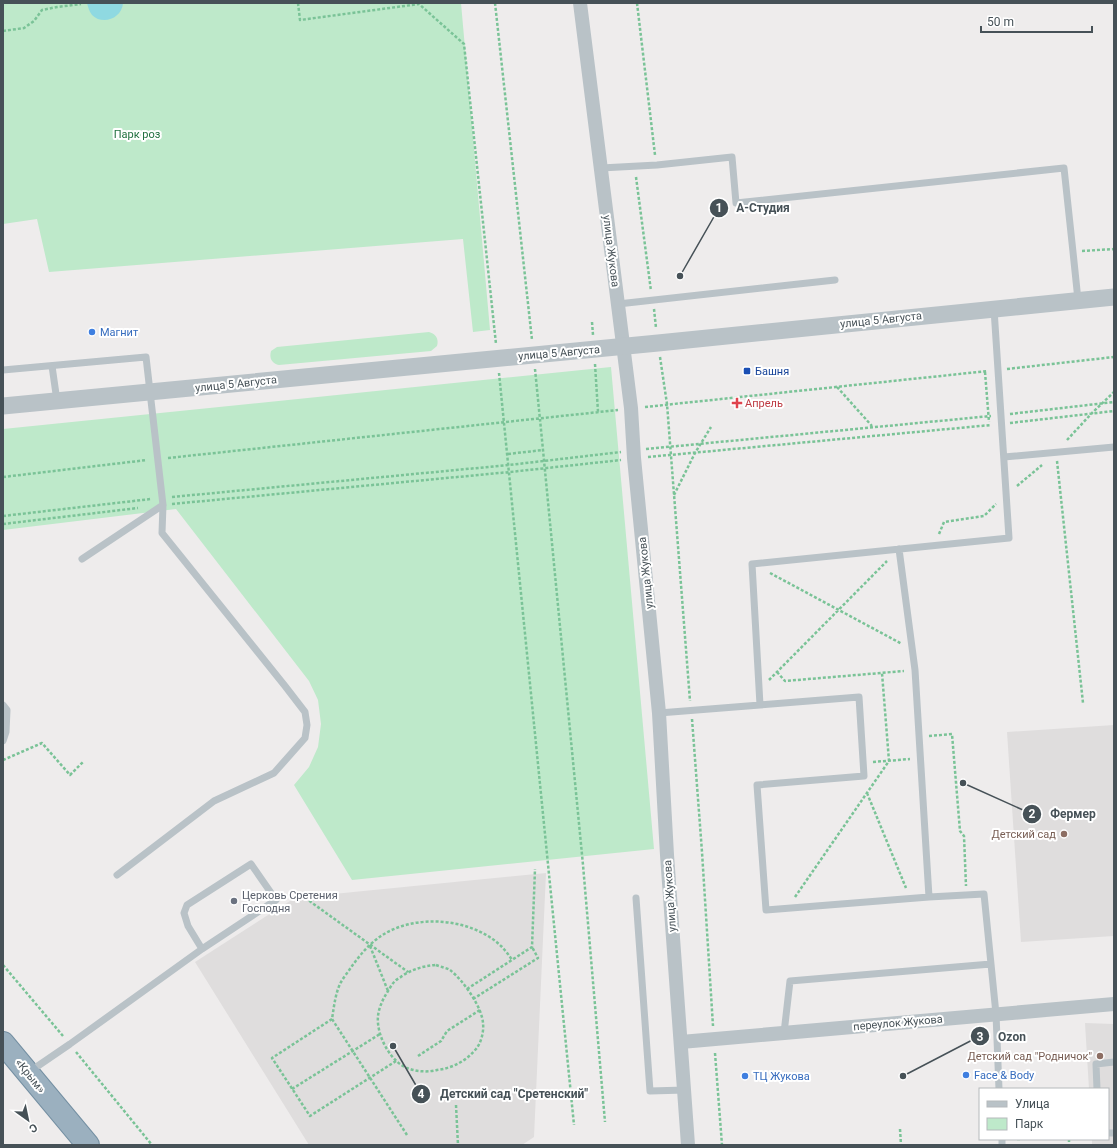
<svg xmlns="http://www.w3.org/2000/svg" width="1117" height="1148" font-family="Roboto,sans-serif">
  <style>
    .education { fill: #dfdddd }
    .green { fill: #bee9ca }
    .water { fill: #8fd9e1 }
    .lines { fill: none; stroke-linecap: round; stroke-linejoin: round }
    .trunk-casing { stroke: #748fa2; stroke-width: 24 }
    .path { stroke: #7ac397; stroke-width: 2.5; stroke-dasharray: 3 2; stroke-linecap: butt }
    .service { stroke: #b9c2c7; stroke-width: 7 }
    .minor { stroke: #b9c2c7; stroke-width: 14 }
    .tertiary { stroke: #b9c2c7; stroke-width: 17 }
    .trunk { stroke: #9bb0bf; stroke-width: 22 }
    .shop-dot { fill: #3f7fe0; stroke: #fff; stroke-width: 1.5 }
    .transit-dot { fill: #1a4fb4; stroke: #fff; stroke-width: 1.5 }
    .health-dot { fill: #e0444e; stroke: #fff; stroke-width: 1.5 }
    .education-dot { fill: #8d6e63; stroke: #fff; stroke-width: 1.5 }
    .worship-dot { fill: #6b7280; stroke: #fff; stroke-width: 1.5 }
    .labels { text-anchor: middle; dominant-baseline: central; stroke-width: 4; stroke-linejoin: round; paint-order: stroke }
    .park-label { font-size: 11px; fill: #20703f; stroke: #fff }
    .street-label { font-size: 11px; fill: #465157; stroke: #fff }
    .shop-label { font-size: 11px; fill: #366cbe; stroke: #fff; text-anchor: start }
    .transit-label { font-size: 11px; fill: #164399; stroke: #fff; text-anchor: start }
    .health-label { font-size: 11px; fill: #be3a42; stroke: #fff; text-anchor: start }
    .education-label { font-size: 11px; fill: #785e54; stroke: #fff; text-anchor: end }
    .worship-label { font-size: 11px; fill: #5b616d; stroke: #fff; text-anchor: start }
    .leader { fill: none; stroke: #465157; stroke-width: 1.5 }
    .callout-dot { fill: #465157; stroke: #fff; stroke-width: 1.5 }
    .mark-label { font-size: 12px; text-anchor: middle; font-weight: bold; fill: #fff }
    .callout-label { font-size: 12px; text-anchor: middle; font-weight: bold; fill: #465157; stroke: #fff; stroke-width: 4; stroke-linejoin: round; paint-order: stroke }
  </style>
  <rect width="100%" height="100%" fill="#eeecec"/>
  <path class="education" d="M1114 725V936L1021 942 1007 732Z
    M546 873 534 1137 522 1145H309L195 962 293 899 303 897Z
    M1085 1023 1114 1024V1145H1092V1139H1108V1089H1089Z"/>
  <path class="green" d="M3 3H461L490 330 473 332 463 239 49 272 37 219 3 224Z
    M429 332C436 334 439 339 437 346L431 351 279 365C272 363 269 359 271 351L277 347Z
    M611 367 654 849 352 880 294 785 309 767 318 747 321 724 318 700 309 681 176 509 3 530V429Z"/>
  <path class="water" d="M87 3H123C122 18 103 26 92 15 89 11 88 7 87 3Z"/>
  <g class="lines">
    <g class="trunk-casing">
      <path id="trunk" d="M3 1043 88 1145"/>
    </g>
    <path class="path" d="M298 3 300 20 419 4 464 44 496 344
      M495 3 532 340
      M637 3 655 155
      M3 31 24 28 34 21 42 10 57 7 81 4
      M636 177 651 291
      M1082 251 1114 249
      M654 309 656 328
      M592 322 593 335
      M660 357 667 404 690 701
      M595 364 598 412
      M535 369 543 450 583 865 605 1122
      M1007 369 1114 357
      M985 372 989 422
      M499 373 574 1125
      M837 387 872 426
      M645 407 988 371
      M1010 414 1114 402
      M1010 423 1114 411
      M1067 440 1092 413 1114 392
      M646 449 991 416
      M508 454 543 450
      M648 457 991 425
      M168 458 618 410
      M1057 461 1083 703
      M3 477 147 460
      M1017 486 1042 465
      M674 495 695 453 711 427
      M172 497 509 465 621 452
      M172 504 510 472 621 460
      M3 516 151 499
      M3 524 138 508
      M939 534 944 522 984 516 996 504
      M770 573 902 644
      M777 672 785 681 904 671
      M769 680 887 561
      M692 719 702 852 713 1026
      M929 736 952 734 960 831 964 836 966 886
      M3 760 42 743 70 775 83 762
      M873 762 910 759
      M867 793 906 888
      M297 892 408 972
      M795 897 889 761 882 673
      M370 946 388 991
      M3 965 63 1036
      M436 965C441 967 447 968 450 970 463 980 482 1007 483 1023 484 1032 481 1043 476 1049 466 1061 453 1068 437 1070 429 1072 419 1072 410 1069 391 1064 376 1035 378 1016 379 1007 383 999 388 991 390 988 392 984 395 981 397 979 400 978 402 976 413 969 423 966 436 965Z
      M467 989 532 947 535 869
      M473 999 538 958 532 947
      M332 1019 272 1058 310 1116 396 1061
      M76 1052 152 1145
      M715 1053 722 1145
      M418 1056 441 1041 447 1031 480 1010
      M292 1089 380 1034
      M456 1105 458 1145
      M900 1129 901 1145
      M407 1135 332 1019C334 1007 335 995 340 984 343 978 348 972 352 966 360 955 369 944 381 936 415 913 472 918 501 946 505 950 509 955 512 960
      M1017 1139H1022
      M1069 1139V1145"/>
    <path class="service" d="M601 168 657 165 732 157 736 203 1064 168 1073 252 1078 300
      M618 304 835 280
      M994 309 1009 538 752 564 760 705 859 697 864 776 757 785 766 910 929 897 984 894 996 1014 999 1089
      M52 366 57 401
      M3 370 146 357 163 505 162 533 285 686 305 712 307 725 305 738 274 773 214 801 117 875
      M1004 457 1114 447
      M899 549 915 670 929 897
      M82 559 163 505
      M3 705 7 710 6 732 3 741
      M659 713 760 705
      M636 898 650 1091 685 1090
      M784 1033 790 981 991 964
      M29 1072 70 1044 202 949 276 900 251 864 187 905 184 913 188 926 202 949
      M1097 1089 1096 1064 1114 1062
      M1108 1133H1114
      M1002 1139V1145"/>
    <path class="minor" d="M580 3 631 408 634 458 659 713 667 855 688 1145
      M681 1042 1114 1004"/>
    <path class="tertiary" d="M3 406 658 343 1114 297"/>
    <use href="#trunk" class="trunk"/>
  </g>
  <g class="shop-dot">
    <circle cx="92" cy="332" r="4"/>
    <circle cx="966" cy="1075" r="4"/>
    <circle cx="745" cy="1076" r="4"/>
  </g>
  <rect class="transit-dot" x="743" y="367" width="8" height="8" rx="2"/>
  <path class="health-dot" d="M735 397h4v4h4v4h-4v4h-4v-4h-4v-4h4z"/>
  <g class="education-dot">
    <circle cx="1064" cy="834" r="4"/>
    <circle cx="1100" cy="1056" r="4"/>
  </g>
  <circle class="worship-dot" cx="234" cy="901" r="4"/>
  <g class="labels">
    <g class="park-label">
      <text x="137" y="134">Парк роз</text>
    </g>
    <g class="street-label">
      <text transform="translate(611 251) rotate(83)">улица Жукова</text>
      <text transform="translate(881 320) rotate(-6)">улица 5 Августа</text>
      <text transform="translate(559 353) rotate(-5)">улица 5 Августа</text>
      <text transform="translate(236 384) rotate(-6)">улица 5 Августа</text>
      <text transform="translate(646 573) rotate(-96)">улица Жукова</text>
      <text transform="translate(670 896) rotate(-94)">улица Жукова</text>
      <text transform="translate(898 1023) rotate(-5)">переулок Жукова</text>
      <text transform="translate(30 1076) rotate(51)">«Крым»</text>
    </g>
    <g class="shop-label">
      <text x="100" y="332">Магнит</text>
      <text x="974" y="1075">Face &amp; Body</text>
      <text x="753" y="1076">ТЦ Жукова</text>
    </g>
    <g class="transit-label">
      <text x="755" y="371">Башня</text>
    </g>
    <g class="health-label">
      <text x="745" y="403">Апрель</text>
    </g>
    <g class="education-label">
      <text x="1056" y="834">Детский сад</text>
      <text x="1092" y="1056">Детский сад "Родничок"</text>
    </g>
    <g class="worship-label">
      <text x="242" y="895">Церковь Сретения<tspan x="242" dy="13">Господня</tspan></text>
    </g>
  </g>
  <path class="leader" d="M680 276L719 208M963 783L1032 814M903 1076L980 1036M393 1046L421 1094"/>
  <g class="callout-dot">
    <circle cx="680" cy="276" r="4"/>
    <circle cx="963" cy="783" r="4"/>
    <circle cx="903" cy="1076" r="4"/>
    <circle cx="393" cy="1046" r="4"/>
    <circle cx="719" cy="208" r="10"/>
    <circle cx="1032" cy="814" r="10"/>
    <circle cx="980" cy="1036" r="10"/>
    <circle cx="421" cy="1094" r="10"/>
  </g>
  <g class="mark-label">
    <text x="719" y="212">1</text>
    <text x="1032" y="818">2</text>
    <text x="980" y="1041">3</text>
    <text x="421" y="1098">4</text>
  </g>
  <g class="callout-label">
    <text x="763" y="212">А-Студия</text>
    <text x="1073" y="818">Фермер</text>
    <text x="1012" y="1041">Ozon</text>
    <text x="514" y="1098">Детский сад "Сретенский"</text>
  </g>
  <rect width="1117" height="1148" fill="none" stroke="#465157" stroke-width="8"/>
  <rect x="979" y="1088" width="130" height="52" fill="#ffffff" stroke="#b5b9bc"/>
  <rect x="987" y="1101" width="20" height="6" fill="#b9c2c7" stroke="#b5b9bc"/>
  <text x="1015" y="1108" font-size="12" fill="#465157">Улица</text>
  <rect x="987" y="1118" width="20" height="12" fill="#bee9ca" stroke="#b5b9bc"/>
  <text x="1015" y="1128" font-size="12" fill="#465157">Парк</text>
  <g transform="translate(28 1120) rotate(147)" stroke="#ffffff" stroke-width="3" paint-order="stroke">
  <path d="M0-3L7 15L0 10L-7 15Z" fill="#465157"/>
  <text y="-6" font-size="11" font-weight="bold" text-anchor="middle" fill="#465157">С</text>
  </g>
  <path d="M981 26v6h111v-6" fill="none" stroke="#465157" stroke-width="2"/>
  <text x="987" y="26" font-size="12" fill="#465157" stroke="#ffffff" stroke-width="3" paint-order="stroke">50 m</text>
</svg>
